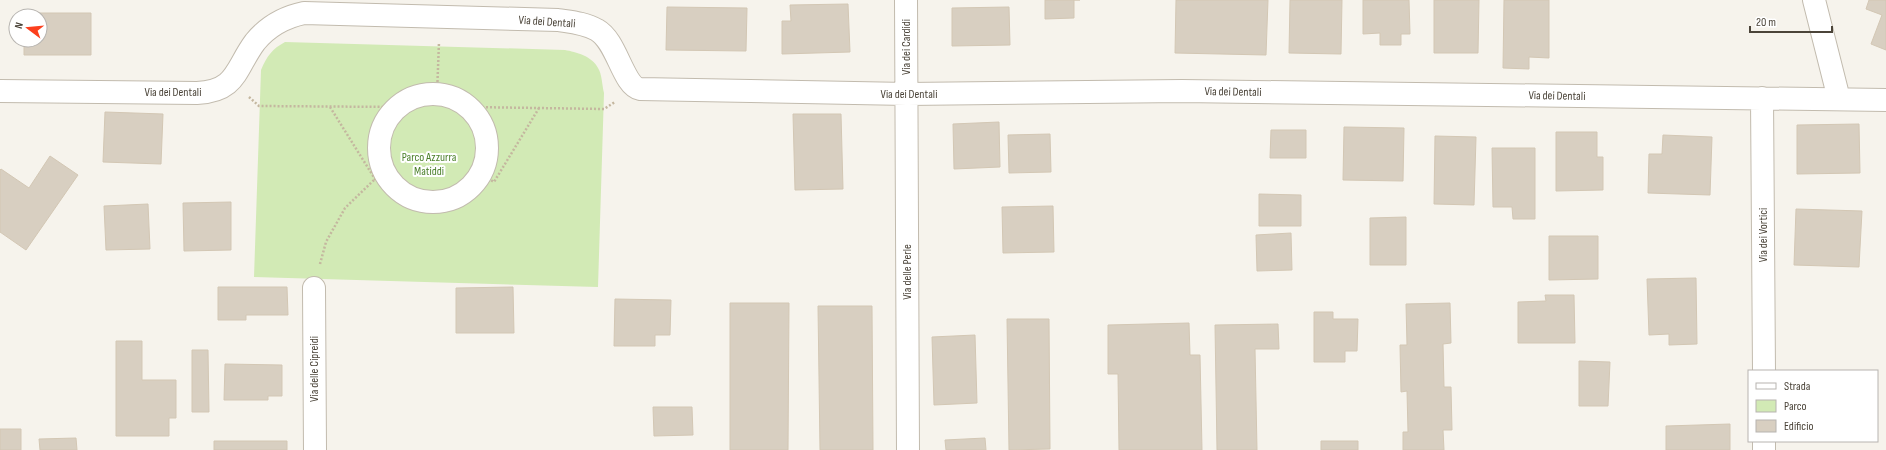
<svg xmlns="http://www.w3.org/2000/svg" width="1886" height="450" font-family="'Sofia Sans Condensed',sans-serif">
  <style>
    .green { fill: #d2eab5 }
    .building { fill: #d8cfc1; stroke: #d3c7b4 }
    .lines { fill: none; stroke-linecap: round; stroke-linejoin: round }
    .minor-casing { stroke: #c2bbae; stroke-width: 24 }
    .path { stroke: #c4b79f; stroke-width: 2.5; stroke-dasharray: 2 2; stroke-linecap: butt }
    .minor { stroke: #fff; stroke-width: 22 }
    .labels { text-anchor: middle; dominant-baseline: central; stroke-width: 4; stroke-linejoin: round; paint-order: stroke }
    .street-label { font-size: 12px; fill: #4b4439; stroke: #fff }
    .park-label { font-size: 12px; fill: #4a7f2a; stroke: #fff }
  </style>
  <rect width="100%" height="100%" fill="#f6f3ec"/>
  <path class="green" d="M285 42 565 50C576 52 592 56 598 68 602 74 602 85 604 93L598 287 254 277 261 70C267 56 272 49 285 42Z"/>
  <path class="building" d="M1045 0H1080H1074V18L1045 19Z
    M1176 0H1268L1266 55 1175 53Z
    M1290 0H1342L1341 54 1289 53Z
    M1363 0H1409L1410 34H1401V45H1380V33L1363 34Z
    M1434 0H1479L1478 53H1434Z
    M1504 0H1549V58L1529 57V69L1503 68Z
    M1869 0H1886V50L1871 44 1882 15 1866 9Z
    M848 4 850 52 782 54V21H791L790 5Z
    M667 7 747 8 746 51 666 50Z
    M1009 7 1010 45 952 46V8Z
    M19 13H91V55H24V40H40V16H19Z
    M105 112 163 114 161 164 103 162Z
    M793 114H841L843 189 795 190Z
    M999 122 1000 167 954 169 953 124Z
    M1859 124 1860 173 1797 174V125Z
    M1344 127 1404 128 1403 181 1343 180Z
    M1271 130H1306V158H1270Z
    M1556 132H1597V157H1603V190L1556 191Z
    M1050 134 1051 172 1009 173 1008 135Z
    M1663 135 1712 137 1710 195 1648 193 1649 154H1662Z
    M1435 136 1476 137 1474 205 1434 204Z
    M1492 148H1535V219H1513L1512 207H1493Z
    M50 156 78 175 26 250 0 232V170L1 169 29 188Z
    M1259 194 1301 195V226H1259Z
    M231 202V250L184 251 183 203Z
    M148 204 150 249 106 250 104 206Z
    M1053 206 1054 252 1003 253 1002 207Z
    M1796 209 1862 211 1859 267 1794 265Z
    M1406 217V265H1370V218Z
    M1291 233 1292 270 1257 271 1256 235Z
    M1549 236H1598V279L1549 280Z
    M1696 278 1697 344 1669 345V334L1649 335 1647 279Z
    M218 287H287L288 315H246V320H218Z
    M513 287 514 333H456V288Z
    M1545 295H1574L1575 343H1518V302L1546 301Z
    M615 299 671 300 670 335H655V346H614Z
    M730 303H789L788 450H730Z
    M1450 303 1451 343 1443 344 1444 387H1451L1452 430H1443L1444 450H1403V432H1408L1407 391 1401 392 1400 345H1407L1406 304Z
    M818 306H872L873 450H820Z
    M1314 312H1333V319H1358L1357 351H1345V362H1314Z
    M1007 319H1049L1050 449 1009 450Z
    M1189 323 1190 355H1200L1202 450H1119L1118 374H1108V325Z
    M1278 324 1279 349H1255L1257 450H1217L1215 325Z
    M975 335 977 403 934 405 932 337Z
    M116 341H142V380H176V418H169V436H116Z
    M192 350H208L209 412H192Z
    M1579 361 1610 362 1608 406H1579Z
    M225 364 282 365V396H268V400H224Z
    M653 407H692L693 435 654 436Z
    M1730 424V450H1666V426Z
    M0 429H21V450H0Z
    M76 438 77 450H40L39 439Z
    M985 438 986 450H946L945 440Z
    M214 441H287V450H214Z
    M1321 441H1358V450H1321Z"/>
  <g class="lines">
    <g class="minor-casing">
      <path id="minor" d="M906 0 908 450
        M1814 0 1839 99
        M0 91 197 93C237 91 235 69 255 42 268 26 285 17 304 13L558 20C571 22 585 23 597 30 617 41 623 86 640 89L907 94 1182 91 1886 100
        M379 148a54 54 0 1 1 108 0a54 54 0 1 1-108 0Z
        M1762 98 1764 371
        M314 288 315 450
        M1764 441V450"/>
    </g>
    <path class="path" d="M437 94 439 42
      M249 97 259 106 398 107
      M330 107 375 179 385 174
      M470 107 604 109 615 102
      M481 174 494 182 539 108
      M320 264 326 242 345 208 375 179"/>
    <use href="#minor" class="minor"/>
  </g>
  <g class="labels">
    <g class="street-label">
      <text transform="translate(547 22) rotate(4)">Via dei Dentali</text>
      <text transform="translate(906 47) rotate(-90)">Via dei Cardidi</text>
      <text x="173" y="92">Via dei Dentali</text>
      <text transform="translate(1233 92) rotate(1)">Via dei Dentali</text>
      <text x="909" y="94">Via dei Dentali</text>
      <text transform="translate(1557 96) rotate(1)">Via dei Dentali</text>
      <text transform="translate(1763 235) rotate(-90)">Via dei Vortici</text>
      <text transform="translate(907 272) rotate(-90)">Via delle Perle</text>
      <text transform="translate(314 369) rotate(-90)">Via delle Cipreidi</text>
    </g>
    <g class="park-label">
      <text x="429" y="157">Parco Azzurra<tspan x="429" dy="14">Matiddi</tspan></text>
    </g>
  </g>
  <rect x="1748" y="370" width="130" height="72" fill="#ffffff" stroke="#b7b4b0"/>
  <rect x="1756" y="383" width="20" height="6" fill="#ffffff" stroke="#b7b4b0"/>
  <text x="1784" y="390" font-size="12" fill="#4b4439">Strada</text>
  <rect x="1756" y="400" width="20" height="12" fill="#d2eab5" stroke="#b7b4b0"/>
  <text x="1784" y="410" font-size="12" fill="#4b4439">Parco</text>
  <rect x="1756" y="420" width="20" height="12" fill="#d8cfc1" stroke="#b7b4b0"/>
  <text x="1784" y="430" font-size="12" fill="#4b4439">Edificio</text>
  <g transform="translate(28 28) rotate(286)"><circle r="19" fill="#ffffff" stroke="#b7b4b0"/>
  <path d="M0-3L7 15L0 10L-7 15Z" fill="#fc3f1d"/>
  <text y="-6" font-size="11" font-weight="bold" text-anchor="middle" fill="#4b4439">N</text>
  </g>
  <path d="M1750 26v6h82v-6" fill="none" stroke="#4b4439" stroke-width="2"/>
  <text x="1756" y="26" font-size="12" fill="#4b4439" stroke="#ffffff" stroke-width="3" paint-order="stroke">20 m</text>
</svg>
